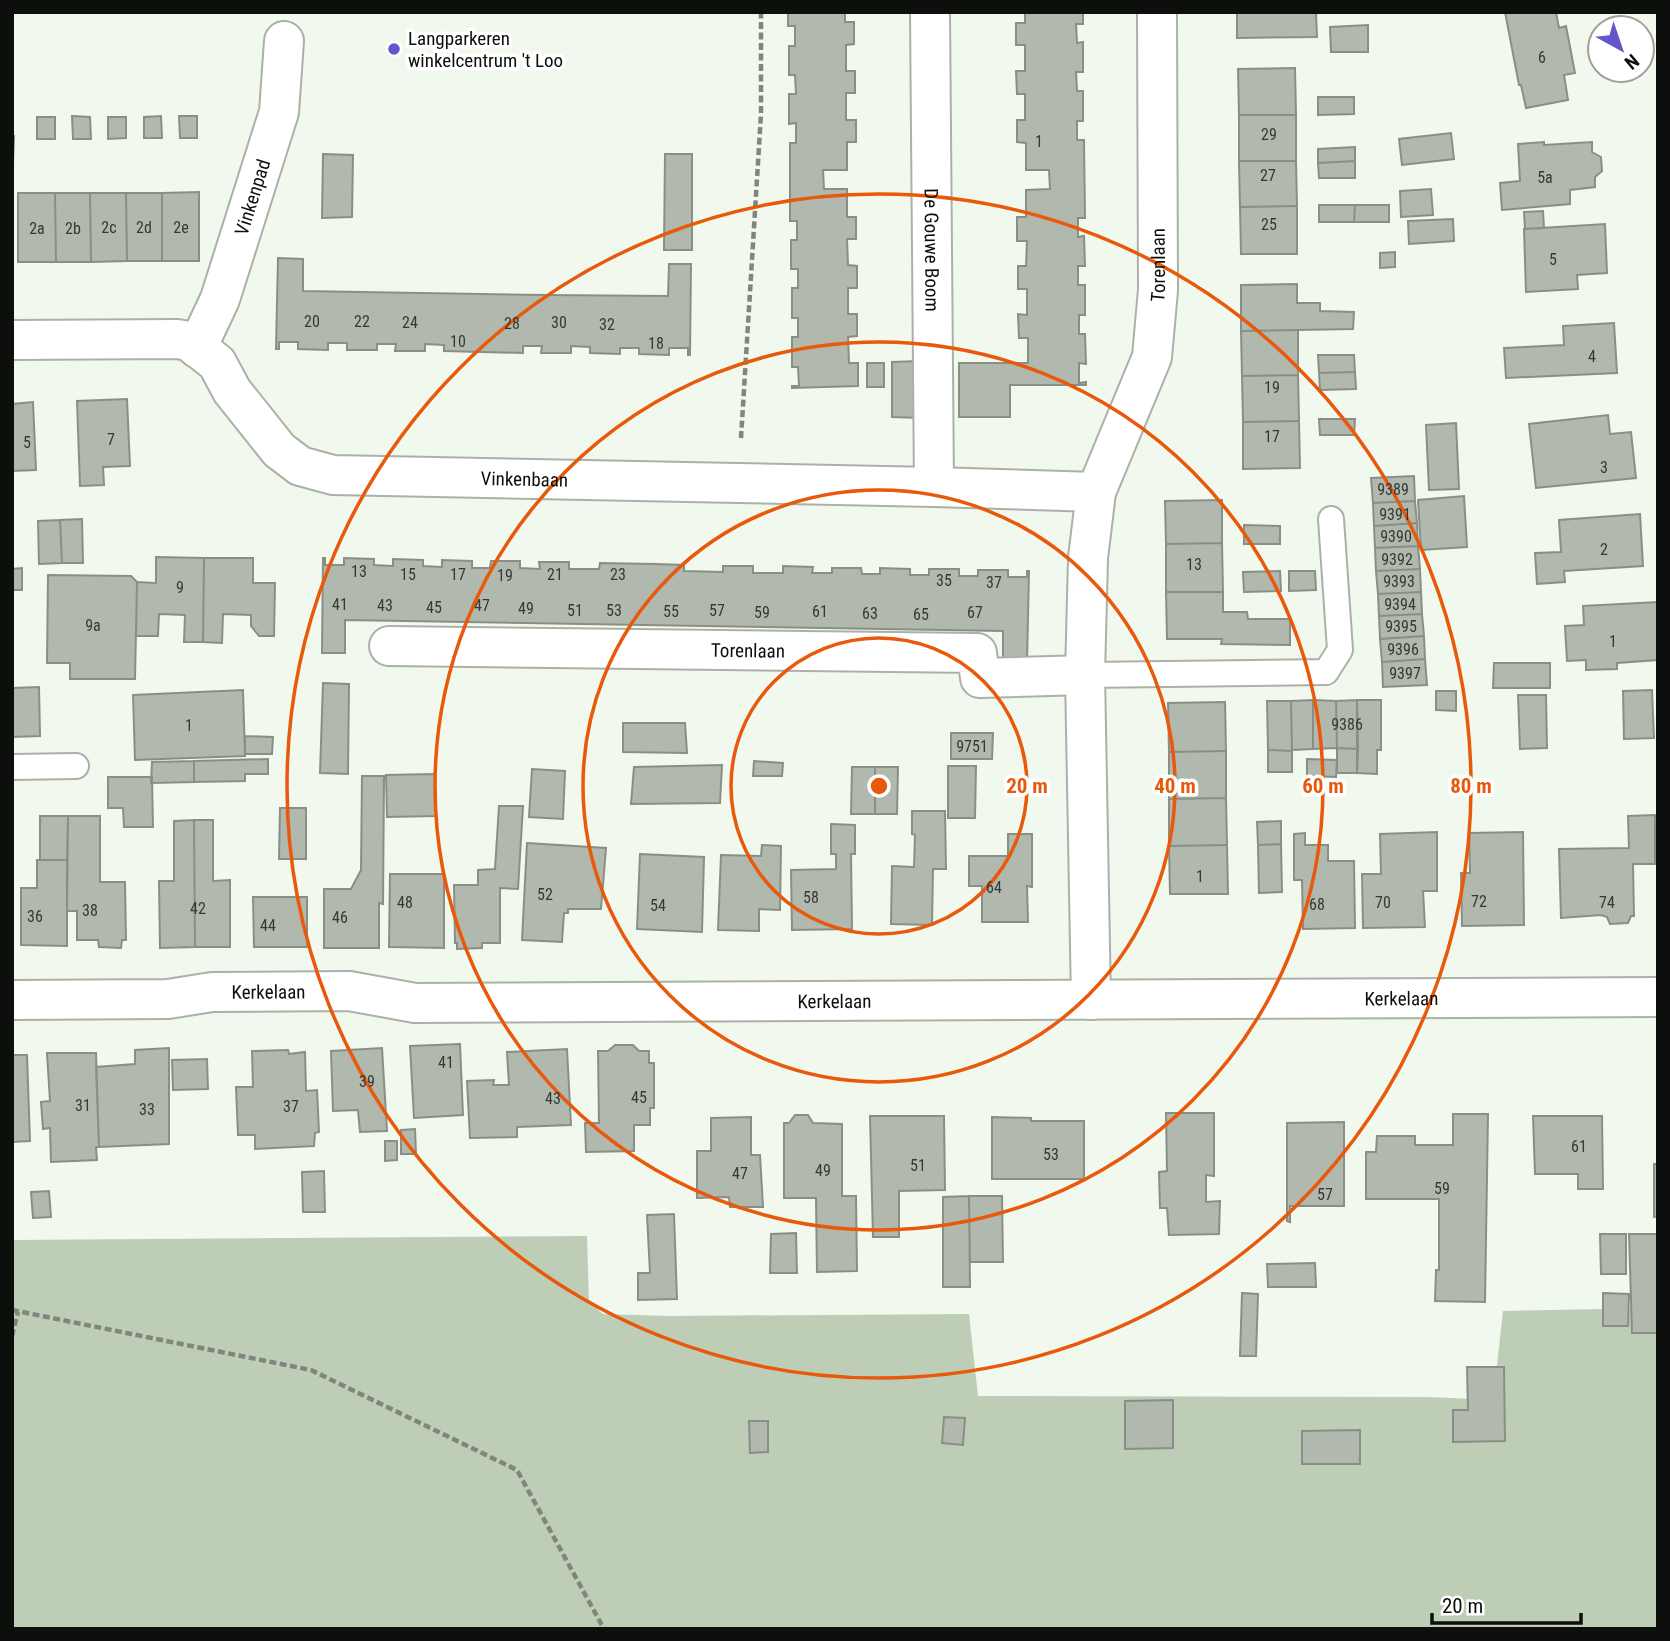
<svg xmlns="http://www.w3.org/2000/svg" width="1670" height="1641" font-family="'Roboto Condensed',sans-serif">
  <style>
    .green { fill: #beceb6 }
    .building { fill: #b1b8ae; stroke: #898f86; stroke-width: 2 }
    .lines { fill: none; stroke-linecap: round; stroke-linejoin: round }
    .lane-casing { stroke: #abb1a7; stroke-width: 28 }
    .street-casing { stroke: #abb1a7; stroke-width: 42 }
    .path { stroke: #80857e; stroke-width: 4.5; stroke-dasharray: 7 3.5; stroke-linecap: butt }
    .lane { stroke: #fff; stroke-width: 24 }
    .street { stroke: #fff; stroke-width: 38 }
    .ring { fill: none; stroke: #e8590c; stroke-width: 3.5 }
    .poi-dot { fill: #6454cd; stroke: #fff; stroke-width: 2.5 }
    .labels { text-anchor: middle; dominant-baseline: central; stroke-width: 7; stroke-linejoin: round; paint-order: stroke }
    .number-label { font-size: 16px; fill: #353934 }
    .poi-label { font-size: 19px; fill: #0c0f0b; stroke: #fff; text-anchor: start }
    .street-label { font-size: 19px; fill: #0c0f0b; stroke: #fff }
    .centre { fill: #e8590c; stroke: #fff; stroke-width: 3.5 }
    .ring-label { font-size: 21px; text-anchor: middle; font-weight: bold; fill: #e8590c; stroke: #fff; stroke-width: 7; stroke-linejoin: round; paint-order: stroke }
  </style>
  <rect width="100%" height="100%" fill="#f1f8ed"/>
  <path class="green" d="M587 1236 589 1302 603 1314 669 1316 969 1314 978 1396 1430 1397 1493 1400 1503 1311 1658 1308V1629H12V1240Z"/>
  <path class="building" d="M788 12H845V22H854V44L846 45V71H855V93H846V120H856V142H847V170H823L824 189H847V217H856V239H847L848 265 857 266V288H848V314H857V336L848 337 849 363H858V386L792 388V386H799L798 367H792V337H798V318H792V288H798V269H791V240H797V221H790V143H796V123L789 124V94H796L795 75H789V46H795V26H788Z
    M1025 12H1083V24H1076L1077 43 1083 42V72H1076L1077 91H1083V121H1077V140H1084L1085 218H1078V237L1084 236 1085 266H1078V285H1085V315H1079V334H1085L1086 364 1079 363V383L1086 382V385H1010V417H959V363H1028V338H1019L1018 314 1027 315V289H1018V266H1026L1027 241H1017V217H1026V190L1050 189 1049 170H1026V143L1017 142V120H1025V94H1017L1016 71H1025V45H1016V23H1025Z
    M1237 12H1316L1317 37 1237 38Z
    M1505 12H1556L1559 28 1566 26 1575 73 1564 75 1568 100 1526 108 1521 85H1519Z
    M1368 25V52H1331L1330 27Z
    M1295 68 1296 115H1239L1238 69Z
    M1318 97H1354V114L1318 115Z
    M1239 115H1296V161H1239Z
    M72 116 90 117 91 139H73Z
    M161 116 162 138H144V117Z
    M179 116H197V138H180Z
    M37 117H55V139H37Z
    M108 117H126V138L108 139Z
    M1451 133 1454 159 1402 165 1399 139Z
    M12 136H14L12 191Z
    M1544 142V145L1592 142V152L1601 157 1602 171 1595 177V187L1570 190V204L1502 210 1500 183 1520 181 1518 144Z
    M1355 147V161L1318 163V149Z
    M323 154 353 155 352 217 322 218Z
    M665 154H692V250H664Z
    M1239 161H1296L1297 206 1240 207Z
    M1355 161V178H1319L1318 163Z
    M1431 189 1433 215 1401 217 1400 191Z
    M199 192V261H162V193Z
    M18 193H55L56 262H18Z
    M55 193H90L91 262H56Z
    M90 193H126L127 261 91 262Z
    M126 193H162V261H127Z
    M1319 205H1355L1354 222H1319Z
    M1355 205H1389V222H1354Z
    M1297 206V254H1241L1240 207Z
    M1543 211 1544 228 1525 229 1524 212Z
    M1453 219 1454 241 1409 244 1408 221Z
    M1605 224 1607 273 1577 275 1578 289 1526 292 1524 229Z
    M1395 252V267L1380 268V253Z
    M278 258 303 259V291L545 295 668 296 669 264H691L690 355H688V348H669V355L639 354V348H620V354L590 353V347L571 346V353H541L542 346H523V353L444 351V345L425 344V351H395L396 344H377V350H347V343H328V350L298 349V342H279V349H276Z
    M1297 284V303H1320V311L1354 312 1353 329 1241 331V285Z
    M1614 323 1617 373 1506 378 1504 348 1564 345 1563 326Z
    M1298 330V375L1242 376 1241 331Z
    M1318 355H1354L1355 372 1319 373Z
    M919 361 920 418 892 417V362Z
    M867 363H884V387H867Z
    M1355 372 1356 389 1320 390 1319 373Z
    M1298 375 1299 421 1243 422 1242 376Z
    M127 399 130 466 103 467 104 485 80 486 77 401Z
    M33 402 36 470 12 471V404Z
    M1608 415 1610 434 1631 432 1636 478 1536 488 1529 424Z
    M1319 419H1355L1354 435H1320Z
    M1299 421 1300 468 1243 469V422Z
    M1456 423 1459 489 1429 490 1426 425Z
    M1414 476 1415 501 1373 503 1371 478Z
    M1464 496 1467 547 1421 550 1418 500Z
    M1222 500V543L1166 544 1165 501Z
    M1415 501 1417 523 1374 526 1373 503Z
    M1640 514 1643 566 1564 571 1565 582 1537 584 1535 553 1561 552 1559 520Z
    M82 519 83 563H62L60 520Z
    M60 520 62 563 39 564 38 521Z
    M1417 523 1418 546 1375 548 1374 526Z
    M1244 525 1280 526V544H1244Z
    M1222 543 1223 592H1166V544Z
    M1418 546 1420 569 1376 571 1375 548Z
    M156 557 204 558 203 642H184L185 615 159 614 158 636H136L137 582 156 583Z
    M204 558H253V583H275L274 636H259L251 626V615L223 614 222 643 203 642Z
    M323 558H325V565H344V558L374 559V565L393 566V559L423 560V566L442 567V560L472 561V568H490L491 561H520V568L540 569 539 562H569V569H599L600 563 655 564 684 565V571L723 572V566H753V573H783V566L813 567 812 573H832V568H861L862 574H880V568L910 569V575H929V569H959V576H978V570H1008V577H1027V571H1029L1027 664H1003V631L345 620V653H322Z
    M22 568V590H12V569Z
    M1420 569 1421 592 1378 594 1376 571Z
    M1280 571 1281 591 1244 592 1243 572Z
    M1289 571H1315L1316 590 1289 591Z
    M48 575 131 576 137 582 135 679H70V663H47Z
    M1166 592H1223V612H1247L1248 619H1290V645L1221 644 1222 639H1167Z
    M1421 592 1422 614 1379 616 1378 594Z
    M1658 602V660L1617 663V669L1586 670V660L1567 661 1565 626 1584 625 1583 606Z
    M1422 614 1424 636 1380 639 1379 616Z
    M1424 636 1425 659 1382 662 1380 639Z
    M1425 659 1427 685 1383 687 1382 662Z
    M1494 663H1550V688H1493Z
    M323 683 349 684 348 774 320 773Z
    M39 687 40 736 12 737V688Z
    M243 690 245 756 135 760 133 695Z
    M1652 690 1654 738 1624 739 1623 691Z
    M1436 691H1456V711L1436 710Z
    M1518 695H1546L1547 748 1520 749Z
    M1313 700V749L1292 750 1291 701Z
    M1313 700 1336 701 1337 748 1313 749Z
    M1357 700 1358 749 1337 748 1336 701Z
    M1357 700H1381V750H1377V774L1357 773Z
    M1267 701H1291L1292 751 1268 750Z
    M1225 702 1226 751 1169 752 1168 703Z
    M623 723H685L687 753 623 752Z
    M951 733H993L992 759H951Z
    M245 736 273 737 272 754H245Z
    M1337 748 1358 749 1357 773H1337Z
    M1268 750 1292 751V772H1268Z
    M1226 751V798L1169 799V752Z
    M268 759V774H245V781L194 782V761Z
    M1307 759 1337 760 1336 777 1307 776Z
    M194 761V782L151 783 152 762Z
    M754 761 783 763 782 776H753Z
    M722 765 720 803 631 804 634 767Z
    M948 766H976L975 818H948Z
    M852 767H875V814H851Z
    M875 767H898L897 814H875Z
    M532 769 565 771 563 819 529 817Z
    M435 774 436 816 387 817 386 775Z
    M362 776H384L383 904 379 903V948H324V889H351L361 870Z
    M108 777H152L153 827H124L123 808H108Z
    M1226 798 1227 845 1169 846V799Z
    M499 806H523L518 889 500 888V943H482V948L457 949V943H455L454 885H478V870L495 869Z
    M280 808H306V859H279Z
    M912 811H945L946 869H933L932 925 891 924 892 866 914 867 915 835 912 834Z
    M1655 815V864H1633L1634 916H1631L1628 923 1610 924 1607 917 1601 915 1561 918 1559 849 1629 848 1628 816Z
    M40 816H68L67 860H40Z
    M68 816H100V882H125L126 940H122L121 948 99 947 98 940H77V911H67Z
    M194 820 195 947 160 948 159 881H174V821Z
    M194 820H213V881L230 880V947H195Z
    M1281 821V844L1258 845 1257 822Z
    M831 824 855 825V854H851L852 929 792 930 791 870 836 869V854H831Z
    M1437 832V891H1423L1425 927 1363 928 1362 874H1381L1380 834Z
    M1523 832 1524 925 1462 926 1461 873H1470L1469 833Z
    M1305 833V845H1328V861H1354L1355 928 1303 929 1302 880H1294V834Z
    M1008 834H1032V887L1027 886 1028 922H982V886H969V856H1008Z
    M527 843 606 848 601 909H568V913H564L562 942 522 940Z
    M1281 844 1282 892 1259 893 1258 845Z
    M762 845 781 846 780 910 759 909V931L718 930 721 855 761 856Z
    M1227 845 1228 894H1170L1169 846Z
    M640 854 704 857 702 932 637 929Z
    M37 860H67V946L21 945V888H37Z
    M390 874H444V948L389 947Z
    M253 897H307V947H254Z
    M460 1044 463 1115 414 1118 410 1046Z
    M615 1045H633L639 1051H649V1063H654V1108H650V1125H634V1151L586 1152 585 1123H599L598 1051H608Z
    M169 1048V1144L99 1147 96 1067 135 1064V1050Z
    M382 1048 387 1131 360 1132 358 1110 333 1111 331 1051Z
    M567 1049 571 1125 517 1127V1137L470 1138 467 1081 494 1080 493 1085H509L507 1052Z
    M288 1050 289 1054 305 1052 306 1091 317 1090 319 1132 315 1133 314 1146 255 1149V1135H238L236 1087H253L252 1051Z
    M47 1053H96L99 1147H96L97 1160 51 1162 50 1128 43 1129 41 1102 50 1101Z
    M12 1055H27L30 1141 12 1142Z
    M207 1059 208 1089 173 1090 172 1060Z
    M1166 1113H1214V1176L1206 1175V1202L1220 1201 1219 1234 1169 1235 1167 1208H1160L1159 1172 1167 1171Z
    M1453 1114H1488L1485 1302 1435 1301 1436 1270H1439V1199H1366V1152H1376L1377 1136H1415V1145H1453Z
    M795 1115H808L813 1123 842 1124V1196H856L857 1271 817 1272 816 1198H784V1123H789Z
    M870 1116H944L945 1190 899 1191V1237H873Z
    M1533 1116H1602L1603 1189H1578V1174H1535Z
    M751 1117V1155H760L763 1207H730L729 1197 697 1198V1151H711V1118Z
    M992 1117 1031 1118V1121H1084V1179H992Z
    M1344 1122V1206H1290V1222L1287 1221V1123Z
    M415 1129 416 1154H401V1130Z
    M385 1141H397V1160L385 1161Z
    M1654 1164H1658V1216L1654 1217Z
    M324 1171 325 1212H303L302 1172Z
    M49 1191 51 1217 33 1218 31 1192Z
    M969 1196H1002L1003 1262H970Z
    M969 1196 970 1287H943V1197Z
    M674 1214 677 1299 638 1300V1273H650L647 1215Z
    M796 1233 797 1273H770L771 1234Z
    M1600 1234H1626V1274H1601Z
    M1629 1234H1658V1333H1632Z
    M1315 1263 1316 1287H1268L1267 1264Z
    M1242 1293 1258 1294 1256 1356H1240Z
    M1603 1293 1629 1294 1628 1326H1603Z
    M1467 1367H1504L1505 1441 1453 1442V1410H1468Z
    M1173 1400V1448L1125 1449V1401Z
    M944 1417 965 1418 963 1445 942 1443Z
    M749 1421H768V1452L750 1453Z
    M1360 1430V1464H1302V1431Z"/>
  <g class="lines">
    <g class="lane-casing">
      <path id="lane" d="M1085 675 1326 672 1340 650 1331 519
        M12 767 76 766"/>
    </g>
    <g class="street-casing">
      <g id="street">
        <path id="s1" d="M930 12 934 487"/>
        <path id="s2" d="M12 340 177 339 189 341 217 363 232 391 279 450 300 466 333 475 934 487 1096 492"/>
        <path id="s3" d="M197 348 220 299 279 112 284 41"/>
        <path id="s4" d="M389 646 977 653 980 678 1085 675"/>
        <path id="s5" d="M12 1000 168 999 212 992 349 991 415 1003 1658 997"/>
        <path id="s6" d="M1091 1000 1085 675 1088 558 1096 492 1152 357 1158 290 1157 12"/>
      </g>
    </g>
    <path class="path" d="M741 438 761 114V12
      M12 1310 311 1370 517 1470 604 1629
      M12 1336 18 1312"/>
    <use href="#lane" class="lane"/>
    <use href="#street" class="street"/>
  </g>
  <g class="ring">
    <circle cx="879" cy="786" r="148"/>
    <circle cx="879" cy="786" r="296"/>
    <circle cx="879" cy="786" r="444"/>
    <circle cx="879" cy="786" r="592"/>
  </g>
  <circle class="poi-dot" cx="394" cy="49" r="7"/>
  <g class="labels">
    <g class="number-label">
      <text x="1542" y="57">6</text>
      <text x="1269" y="134">29</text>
      <text x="1039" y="141">1</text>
      <text x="1268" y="175">27</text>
      <text x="1545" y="177">5a</text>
      <text x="1269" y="224">25</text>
      <text x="109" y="227">2c</text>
      <text x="144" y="227">2d</text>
      <text x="181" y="227">2e</text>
      <text x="37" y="228">2a</text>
      <text x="73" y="228">2b</text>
      <text x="1553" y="259">5</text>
      <text x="312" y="321">20</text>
      <text x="362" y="321">22</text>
      <text x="410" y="322">24</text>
      <text x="559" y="322">30</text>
      <text x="512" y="323">28</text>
      <text x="607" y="324">32</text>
      <text x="458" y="341">10</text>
      <text x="656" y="343">18</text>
      <text x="1592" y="356">4</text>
      <text x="1272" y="387">19</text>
      <text x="1272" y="436">17</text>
      <text x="111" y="439">7</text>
      <text x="27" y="442">5</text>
      <text x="1604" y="467">3</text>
      <text x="1393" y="489">9389</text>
      <text x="1395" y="514">9391</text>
      <text x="1396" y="536">9390</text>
      <text x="1604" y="549">2</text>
      <text x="1397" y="559">9392</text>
      <text x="1194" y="564">13</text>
      <text x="359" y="571">13</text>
      <text x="408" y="574">15</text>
      <text x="458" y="574">17</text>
      <text x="555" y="574">21</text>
      <text x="618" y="574">23</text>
      <text x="505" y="575">19</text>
      <text x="944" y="580">35</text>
      <text x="1399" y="581">9393</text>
      <text x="994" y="582">37</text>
      <text x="180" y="587">9</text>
      <text x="340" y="604">41</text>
      <text x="1400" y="604">9394</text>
      <text x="385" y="605">43</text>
      <text x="482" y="605">47</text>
      <text x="434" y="607">45</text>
      <text x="526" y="608">49</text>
      <text x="575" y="610">51</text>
      <text x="614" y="610">53</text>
      <text x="717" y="610">57</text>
      <text x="671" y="611">55</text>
      <text x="820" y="611">61</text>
      <text x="762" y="612">59</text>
      <text x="975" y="612">67</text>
      <text x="870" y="613">63</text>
      <text x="921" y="614">65</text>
      <text x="93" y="625">9a</text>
      <text x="1401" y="626">9395</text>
      <text x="1613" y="641">1</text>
      <text x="1403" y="649">9396</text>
      <text x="1405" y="673">9397</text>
      <text x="1347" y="724">9386</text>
      <text x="189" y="725">1</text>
      <text x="972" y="746">9751</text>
      <text x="1200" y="876">1</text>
      <text x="994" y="887">64</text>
      <text x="545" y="894">52</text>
      <text x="811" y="897">58</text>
      <text x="1479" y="901">72</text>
      <text x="405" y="902">48</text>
      <text x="1383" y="902">70</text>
      <text x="1607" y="902">74</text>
      <text x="1317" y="904">68</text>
      <text x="658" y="905">54</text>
      <text x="198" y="908">42</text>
      <text x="90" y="910">38</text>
      <text x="35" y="916">36</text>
      <text x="340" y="917">46</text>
      <text x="268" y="925">44</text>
      <text x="446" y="1062">41</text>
      <text x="367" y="1081">39</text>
      <text x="639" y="1097">45</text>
      <text x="553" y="1098">43</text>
      <text x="83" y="1105">31</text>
      <text x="291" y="1106">37</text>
      <text x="147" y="1109">33</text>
      <text x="1579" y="1146">61</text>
      <text x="1051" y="1154">53</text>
      <text x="918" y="1165">51</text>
      <text x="823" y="1170">49</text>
      <text x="740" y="1173">47</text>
      <text x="1442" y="1188">59</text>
      <text x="1325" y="1194">57</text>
    </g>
    <g class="poi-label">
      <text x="408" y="38">Langparkeren<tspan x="408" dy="22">winkelcentrum 't Loo</tspan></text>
    </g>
    <g class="street-label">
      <text stroke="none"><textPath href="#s3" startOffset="161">Vinkenpad</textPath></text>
      <text stroke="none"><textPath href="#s1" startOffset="238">De Gouwe Boom</textPath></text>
      <text stroke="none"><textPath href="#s6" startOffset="747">Torenlaan</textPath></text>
      <text stroke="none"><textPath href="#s2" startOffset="572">Vinkenbaan</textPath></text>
      <text stroke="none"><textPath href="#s4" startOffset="359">Torenlaan</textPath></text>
      <text stroke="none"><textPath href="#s5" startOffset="257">Kerkelaan</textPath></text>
      <text stroke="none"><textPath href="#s5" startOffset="1391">Kerkelaan</textPath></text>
      <text stroke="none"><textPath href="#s5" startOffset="824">Kerkelaan</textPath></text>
    </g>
  </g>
  <circle cx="879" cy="786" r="10" class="centre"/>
  <g class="ring-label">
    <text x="1027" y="793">20 m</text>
    <text x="1175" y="793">40 m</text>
    <text x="1323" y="793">60 m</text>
    <text x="1471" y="793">80 m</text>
  </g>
  <rect width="1670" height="1641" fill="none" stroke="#0c0f0b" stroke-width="28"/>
  <g transform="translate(1621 49) rotate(140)"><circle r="33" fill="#ffffff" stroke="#9e9f9d" stroke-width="2"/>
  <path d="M0-5L12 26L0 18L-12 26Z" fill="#6454cd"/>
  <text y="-10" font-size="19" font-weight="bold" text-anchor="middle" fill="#0c0f0b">N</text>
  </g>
  <path d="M1432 1613v10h149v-10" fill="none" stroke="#0c0f0b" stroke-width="3.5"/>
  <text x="1442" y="1613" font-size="21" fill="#0c0f0b" stroke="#ffffff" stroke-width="5" paint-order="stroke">20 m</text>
</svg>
